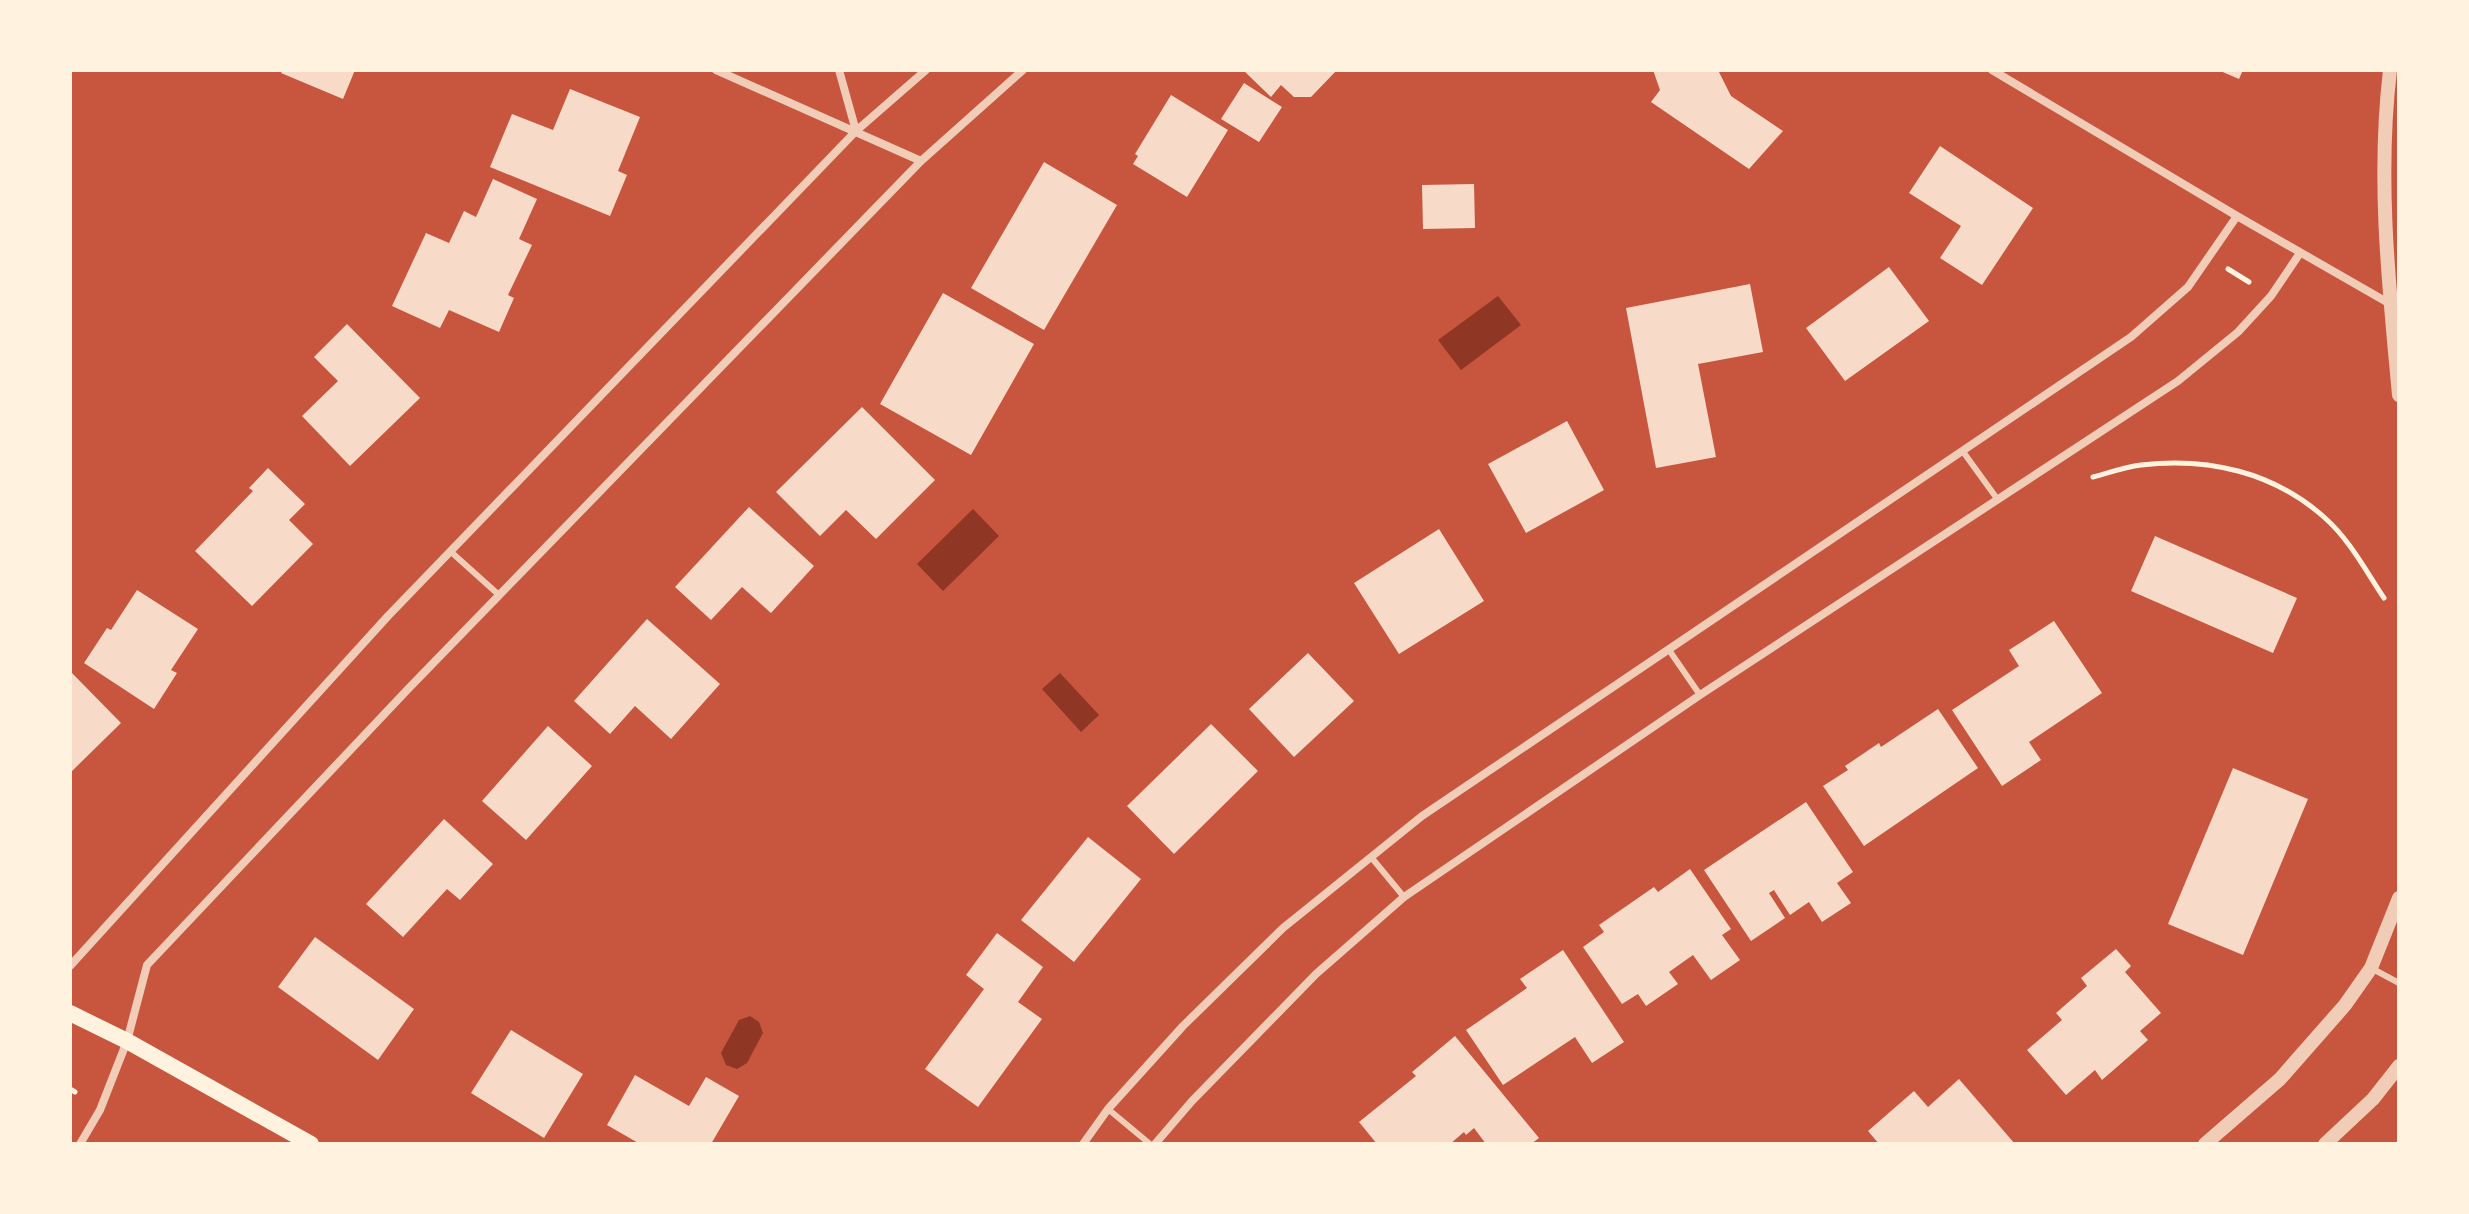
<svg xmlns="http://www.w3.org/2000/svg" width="2469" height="1214" font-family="Inter,sans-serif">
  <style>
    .water { fill: #8f3625 }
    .building { fill: #f7dbc8 }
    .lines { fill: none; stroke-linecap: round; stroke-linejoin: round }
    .path { stroke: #fff3e0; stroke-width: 5 }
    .service { stroke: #f1ccb7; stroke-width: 6 }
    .minor { stroke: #f1ccb7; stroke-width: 8 }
    .tertiary { stroke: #f1ccb7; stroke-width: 14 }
    .secondary { stroke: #fff3e0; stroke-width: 16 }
  </style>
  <rect width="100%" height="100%" fill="#c8553d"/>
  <path class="water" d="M1498 296 1521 325 1461 370 1438 340Z
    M973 509 999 536 943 591 917 564Z
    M1060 673 1099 715 1081 732 1042 689Z
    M750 1016 759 1022 763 1033 747 1063 737 1069 726 1065 721 1053 739 1020Z"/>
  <path class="building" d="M283 70H355L343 99 281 73Z
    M1243 70H1337L1311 97H1294L1281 85 1271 97Z
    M1653 70H1718L1731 96 1783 131 1749 169 1651 102 1660 90Z
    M2218 70H2243L2239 79Z
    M1244 83 1282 107 1259 142 1221 119Z
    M570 89 640 117 618 171 627 175 610 216 490 167 512 114 553 130Z
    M1171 95 1228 130 1187 197 1133 164 1138 156 1135 154Z
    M1940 146 2033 208 1982 285 1940 258 1961 226 1909 193Z
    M1044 162 1117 205 1044 330 971 288Z
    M493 179 537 199 519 239 532 245 508 295 514 298 499 332 449 310 440 328 392 306 426 233 449 243 464 211 476 217Z
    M1474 184 1475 228 1423 229 1422 185Z
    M1889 267 1929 321 1845 381 1806 328Z
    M1750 284 1763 352 1698 364 1716 457 1656 468 1626 308Z
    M943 293 1034 344 971 455 880 404Z
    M347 324 420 398 350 466 302 416 338 381 314 357Z
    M862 407 935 480 876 539 846 510 820 536 776 492Z
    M1567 421 1604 490 1526 533 1488 464Z
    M268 468 305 504 289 520 313 544 252 606 195 551 253 491 249 488Z
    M749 507 814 566 771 613 742 587 711 620 675 587Z
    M1439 529 1484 601 1399 654 1354 583Z
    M2155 536 2297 598 2273 653 2131 591Z
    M137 590 198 629 171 670 177 673 154 709 84 663 107 628 111 630Z
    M647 619 720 684 671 739 635 706 610 734 574 701Z
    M2054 621 2102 693 2029 742 2041 760 2002 786 1952 710 2019 666 2009 650Z
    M1308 653 1354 701 1294 757 1249 709Z
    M70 671 121 723 70 773Z
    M1938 709 1978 768 1864 846 1823 786 1848 770 1845 766 1879 743 1881 747Z
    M1211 724 1258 771 1174 854 1127 806Z
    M548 726 592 766 526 840 482 801Z
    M2233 768 2308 799 2243 955 2168 924Z
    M1806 802 1853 872 1837 883 1851 903 1822 922 1809 902 1790 915 1774 890 1769 893 1785 918 1751 941 1704 870Z
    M444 819 493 864 460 900 447 889 403 937 366 904Z
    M1088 837 1141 879 1074 962 1021 920Z
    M1690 869 1731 929 1722 935 1740 960 1711 980 1693 955 1669 972 1678 984 1646 1006 1638 994 1622 1004 1583 947 1604 932 1599 925 1654 887 1658 892Z
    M997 933 1043 967 1018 1002 1042 1019 978 1107 925 1069 984 989 966 975Z
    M315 937 414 1009 378 1060 278 987Z
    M2116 949 2131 966 2125 972 2161 1013 2140 1031 2148 1040 2102 1080 2095 1070 2066 1095 2027 1050 2062 1020 2056 1013 2087 986 2081 978Z
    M1563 950 1624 1042 1592 1063 1575 1037 1503 1085 1466 1030 1527 988 1520 979Z
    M511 1030 583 1074 544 1138 471 1093Z
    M1455 1036 1539 1138 1531 1144H1486L1474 1128 1466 1135 1464 1132 1450 1144H1377L1359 1122 1416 1076 1412 1072Z
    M635 1075 689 1106 706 1077 739 1096 711 1144H640L607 1125Z
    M1959 1079 2015 1144H1879L1868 1131 1914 1091 1928 1107Z"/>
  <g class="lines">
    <path class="path" d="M2228 269 2249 282
      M2093 477C2108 473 2125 467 2141 465 2208 457 2274 472 2325 518 2349 539 2366 571 2384 598
      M70 1089 75 1092"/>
    <path class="service" d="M1964 453 1998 500
      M450 551 499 595
      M1669 650 1700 695
      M1371 857 1404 897
      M2371 968 2399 983
      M1108 1109 1150 1144"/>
    <path class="minor" d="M716 70 921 161
      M839 70 856 131
      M1992 70 2237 216 2399 309
      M70 966 388 616 856 131 926 70
      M80 1144 100 1110 127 1041 147 965 409 688 921 161 1023 70
      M1083 1144 1108 1109 1183 1026 1283 928 1422 816 2131 337 2188 287 2237 216
      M1155 1144 1192 1101 1316 974 1404 897 1700 695 2178 381 2238 332 2271 296 2300 253"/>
    <path class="tertiary" d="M2390 70C2377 179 2389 286 2399 395
      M2205 1144 2280 1079 2345 1005 2371 968 2399 898
      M2325 1144 2373 1099 2399 1066"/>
    <path class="secondary" d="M70 1013 127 1041 311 1144"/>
  </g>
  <rect width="2469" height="1214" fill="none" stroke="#fff3e0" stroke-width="144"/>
</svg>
